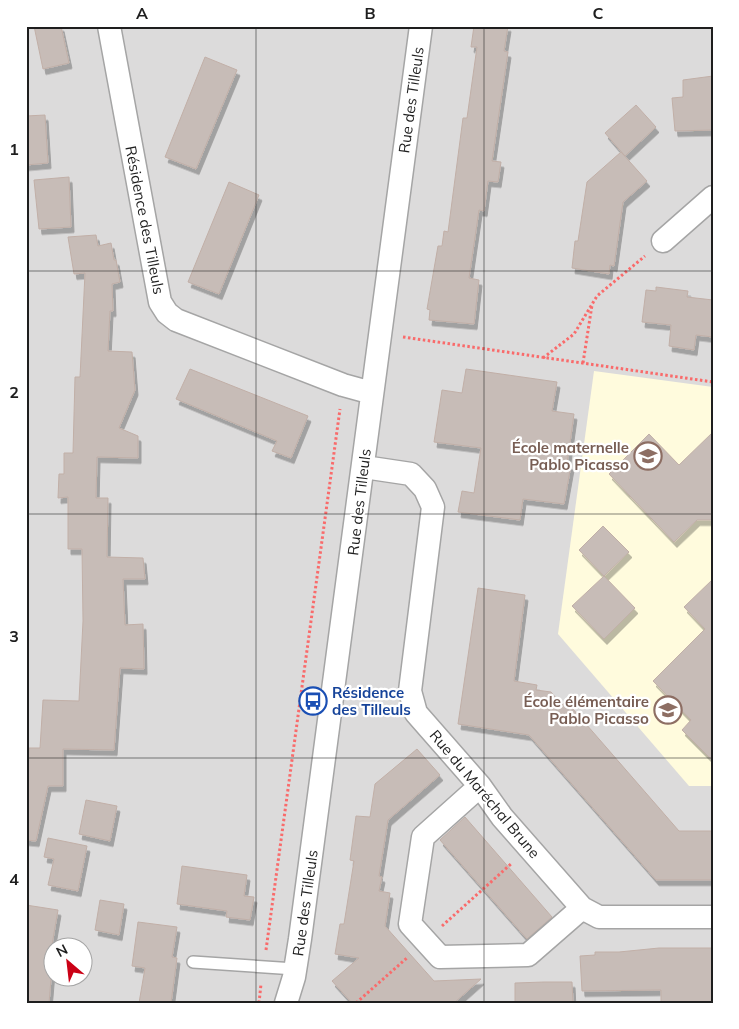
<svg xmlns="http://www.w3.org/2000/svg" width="739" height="1029" font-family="Mulish,sans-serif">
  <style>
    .residential { fill: #dcdbdb; fill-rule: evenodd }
    .education { fill: #fffbdd }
    .building { fill: #c7bcb7; stroke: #c1afa7; filter: url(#shadow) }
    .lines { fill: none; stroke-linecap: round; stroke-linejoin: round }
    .service-casing { stroke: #a5a5a5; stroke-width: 14 }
    .minor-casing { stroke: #a5a5a5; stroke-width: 25 }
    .path { stroke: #f96b6b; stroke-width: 3; stroke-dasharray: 2.5 2.5; stroke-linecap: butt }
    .service { stroke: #fff; stroke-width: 11 }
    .minor { stroke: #fff; stroke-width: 22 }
    .grid { fill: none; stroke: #1e1e1e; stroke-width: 1; stroke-opacity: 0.55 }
    .labels { text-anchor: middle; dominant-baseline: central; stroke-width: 4.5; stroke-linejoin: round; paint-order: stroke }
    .street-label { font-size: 15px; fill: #1e1e1e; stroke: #fff }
    .education-label { font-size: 15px; font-weight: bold; fill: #785e54; stroke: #fff; text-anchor: end }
    .transit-label { font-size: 15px; font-weight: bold; fill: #164399; stroke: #fff; text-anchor: start }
    .neatline { fill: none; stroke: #1e1e1e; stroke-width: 2 }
    .grid-label { font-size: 16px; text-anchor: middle; font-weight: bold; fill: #1e1e1e }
  </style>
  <defs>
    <filter id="shadow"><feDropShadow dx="3" dy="5.5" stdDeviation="0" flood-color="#0004"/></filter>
  </defs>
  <rect width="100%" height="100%" fill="#efeae4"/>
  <path class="residential" d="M26 26H713V1003H26ZM52 946H82V976H52Z"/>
  <path class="education" d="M594 371 713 387V786H689L558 634Z"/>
  <path class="building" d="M34 26H61L69 63 43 69Z
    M474 26H508L504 51 508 52 492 161 501 162 498 182 488 181 484 211 479 210 469 278 479 280 474 324 429 320 430 310 427 309 438 246H442L444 231 448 232 463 118H467L477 47H471Z
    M205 57 237 70 196 169 165 157Z
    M713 76V130L675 131 672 98 683 97V80Z
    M636 105 656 127 625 156 605 133Z
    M45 115 48 163 26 165V116Z
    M621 152 647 181 623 202 614 266 610 265 609 274 572 268 575 241H578L587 182Z
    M69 177 71 227 39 229 34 180Z
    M229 182 259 195 219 294 188 282Z
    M96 235 98 246 111 243 114 260H116L120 282 112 284 113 311H110L108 351 132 352 135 390 119 428 138 436V458L97 457 96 498H108L107 557 143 558 145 579H123L125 625 143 624 144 669 120 668 114 750 63 749V786H48L36 841 26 840 29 748H40L43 700 79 701 83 621 82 549H68V497L58 498 59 474H64V453H73L75 377H80L85 273 74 274 68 237Z
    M656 287 688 291 687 297 713 300V337L696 335 694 350 669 346 671 325 642 322 646 290 656 291Z
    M190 369 308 416 291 458 272 451 277 441 176 399Z
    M466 369 557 382 552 411 574 414 567 464 571 465 564 504 523 499 520 520 458 512 462 491 474 493 481 448 434 442 442 390 462 393Z
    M713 432V520H697L674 542 609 474 649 434 679 465Z
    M603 526 629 552 604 576 579 550Z
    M604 576 635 608 604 639 572 606Z
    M713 579V761L682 730 691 720 653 681 705 629 684 607Z
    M478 588 525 595 514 681 537 685 536 690 551 692 562 705 566 701 679 831H713V880H656L529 735 458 724Z
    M417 749 440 775 388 820 379 876 382 877 379 891 390 893 385 926 434 981 481 979 454 1003H352L332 981 359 958 335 954 340 924H344L354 861 350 860 356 816 370 817 375 784Z
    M86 800 117 806 110 841 79 834Z
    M465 817 552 917 527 939 440 840Z
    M48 838 87 846 78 891 48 885 54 859 44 857Z
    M182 866 247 875 244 896 254 897 250 920 226 917 227 911 177 904Z
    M100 900 124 904 119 935 95 930Z
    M26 905 58 910 48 968H52L49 1003H26Z
    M138 922 177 927 172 957 177 958 171 1003H139L145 968 132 966Z
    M659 948H713V1003H661V990L582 991 580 956 595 955V952H619Z
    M544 982H572L573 1003H515V983Z"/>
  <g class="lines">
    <g class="service-casing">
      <path id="service" d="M193 962 295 969"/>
    </g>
    <g class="minor-casing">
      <path id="minor" d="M109 26 160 302 167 313 176 320 343 385 372 393
        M663 241 713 197
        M364 467 411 474 425 489 433 507 410 691 416 713 480 786 502 817 582 908 599 917H713
        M480 786 423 837 410 924 440 957 528 955 582 908
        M286 1003 294 977 300 939 421 26"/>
    </g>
    <path class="path" d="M403 337 713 382
      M543 358 574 334 597 296 645 256
      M583 363 592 305
      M442 926 512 863
      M266 950 340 409
      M259 1003 261 984
      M356 1003 408 957"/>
    <use href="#service" class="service"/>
    <use href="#minor" class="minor"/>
  </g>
  <path class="grid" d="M256 26V1003M484 26V1003M26 271H713M26 514H713M26 758H713"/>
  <defs>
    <g id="school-ring" transform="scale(1.4375)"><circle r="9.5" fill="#fff" stroke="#8d6e63" stroke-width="1.5"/><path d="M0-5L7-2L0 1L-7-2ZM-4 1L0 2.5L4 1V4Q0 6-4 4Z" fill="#8d6e63"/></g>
    <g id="bus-ring" transform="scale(1.4375)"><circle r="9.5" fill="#fff" stroke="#1a4fb4" stroke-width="1.5"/><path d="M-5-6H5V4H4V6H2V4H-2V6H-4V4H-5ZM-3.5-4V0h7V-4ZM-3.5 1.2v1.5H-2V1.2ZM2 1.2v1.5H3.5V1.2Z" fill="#1a4fb4"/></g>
  </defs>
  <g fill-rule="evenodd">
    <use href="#school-ring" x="648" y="456"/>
    <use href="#bus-ring" x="313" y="701"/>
    <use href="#school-ring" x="668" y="710"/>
  </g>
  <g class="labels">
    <g class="street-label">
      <text transform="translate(411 100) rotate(-82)">Rue des Tilleuls</text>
      <text transform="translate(145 220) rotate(79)">Résidence des Tilleuls</text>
      <text transform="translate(359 502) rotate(-83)">Rue des Tilleuls</text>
      <text transform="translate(485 794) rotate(50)">Rue du Maréchal Brune</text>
      <text transform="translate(305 903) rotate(-82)">Rue des Tilleuls</text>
    </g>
    <g class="education-label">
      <text x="629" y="447">École maternelle<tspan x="629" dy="17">Pablo Picasso</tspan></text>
      <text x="649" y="701">École élémentaire<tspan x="649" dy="17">Pablo Picasso</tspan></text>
    </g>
    <g class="transit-label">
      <text x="332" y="692">Résidence<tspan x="332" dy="17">des Tilleuls</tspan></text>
    </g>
  </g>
  <rect width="739" height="1029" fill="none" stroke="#ffffff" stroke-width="55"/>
  <g transform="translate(68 962) rotate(332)"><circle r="24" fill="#ffffff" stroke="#a5a5a5"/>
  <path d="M0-4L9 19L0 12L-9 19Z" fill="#cb0116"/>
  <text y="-8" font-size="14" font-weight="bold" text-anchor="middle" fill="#1e1e1e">N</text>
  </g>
  <rect x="28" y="28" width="684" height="974" class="neatline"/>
  <g class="grid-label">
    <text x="142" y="19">A</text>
    <text x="370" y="19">B</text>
    <text x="598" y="19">C</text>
    <text x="14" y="155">1</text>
    <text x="14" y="398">2</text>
    <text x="14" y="642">3</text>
    <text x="14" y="885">4</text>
  </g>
</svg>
